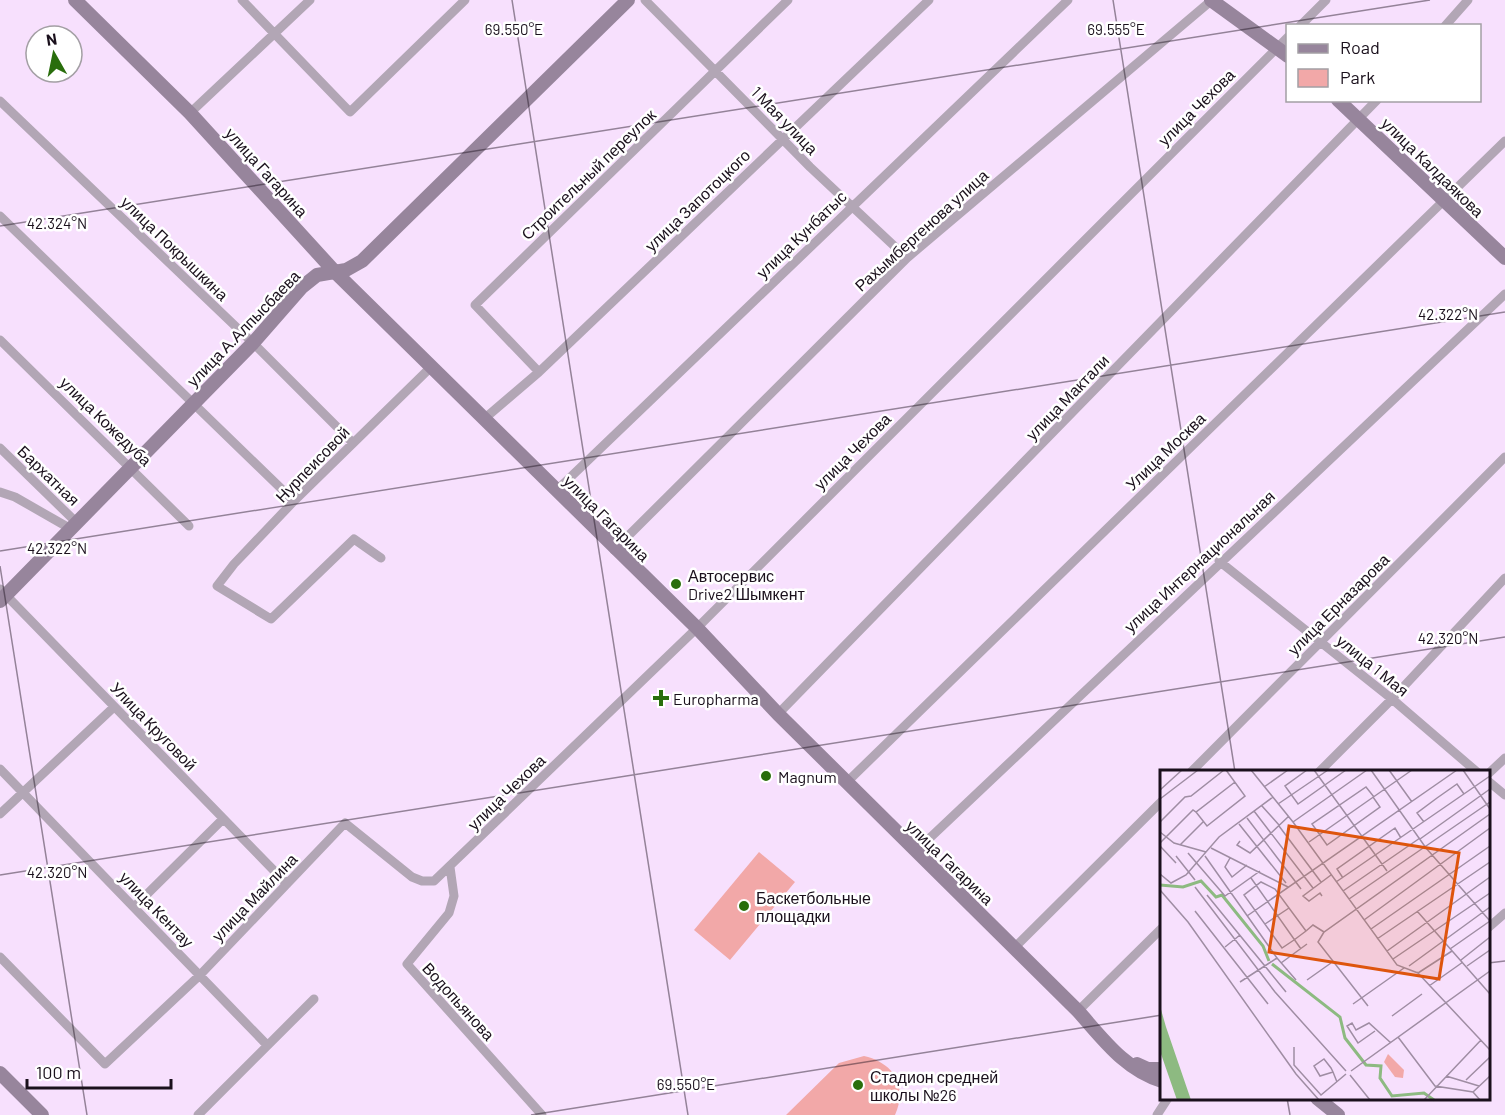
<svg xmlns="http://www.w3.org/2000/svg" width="1505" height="1115" font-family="Barlow,sans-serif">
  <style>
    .green { fill: #f2a8a8 }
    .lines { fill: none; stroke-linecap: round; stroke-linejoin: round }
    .street { stroke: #b2a6b5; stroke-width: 9 }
    .secondary { stroke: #97859c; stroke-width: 14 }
    .ticks { fill: none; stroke: #1a101c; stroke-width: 1.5; stroke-opacity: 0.45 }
    .poi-dot { fill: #296e0c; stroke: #fff; stroke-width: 2 }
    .labels { text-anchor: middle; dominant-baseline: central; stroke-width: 5; stroke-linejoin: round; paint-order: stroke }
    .street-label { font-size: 16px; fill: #1a101c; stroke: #fff }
    .poi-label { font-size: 16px; fill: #1a101c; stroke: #fff; text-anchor: start }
    .inset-river { fill: none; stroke: #8dba81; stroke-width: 3 }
    .inset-road { fill: none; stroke: #9f8da3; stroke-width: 1.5 }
    .view { fill: #de550d; fill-opacity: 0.15; stroke: #de550d; stroke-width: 3 }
    .inset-edge { fill: none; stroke: #1a101c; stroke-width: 3 }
    .ticks-label { font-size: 15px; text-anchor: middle; fill: #1a101c; stroke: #fff; stroke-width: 5; stroke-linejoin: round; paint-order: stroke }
  </style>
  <rect width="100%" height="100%" fill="#f7e0fd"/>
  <path class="green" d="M759 852 795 882 730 960 694 930Z
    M864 1056C894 1063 908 1086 895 1115H786L839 1063Z"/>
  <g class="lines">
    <path class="street" d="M242 0 350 112 465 0
      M645 0 810 167 907 258
      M1300 26 1326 0
      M1445 26 1468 0
      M0 101 253 343 353 443
      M190 113 310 0
      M0 216 294 501
      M0 340 189 526
      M539 372 475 305 788 0
      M484 419 539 372 929 0
      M0 448 77 523
      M556 491 1068 0
      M0 492 15 497 71 529
      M614 550 907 258 1212 0
      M381 558 354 539 271 619 217 586 234 564 294 501 431 367
      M1219 561 1392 699 1477 772
      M0 589 287 884
      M778 714 1377 100
      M0 769 267 1045
      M1191 772 1505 457
      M1319 772 1392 699 1505 578
      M1488 774 1505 758
      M1488 781 1505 795
      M846 783 1505 141
      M0 814 114 707
      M915 852 1505 294
      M450 867 454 896 449 913 407 964 542 1115
      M134 907 223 819
      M1488 928 1505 913
      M1014 948 1162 801
      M0 957 105 1064 200 975 345 823 412 877 422 881H434L697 628 1288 37
      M1078 1011 1162 928
      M198 1115 314 999
      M1157 1115 1168 1098"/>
    <path class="secondary" d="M75 0 190 113 335 272 697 628 778 714 1078 1011C1102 1038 1125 1070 1162 1081
      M1211 0 1288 56
      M1338 100 1505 258
      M0 601 253 343 302 287 317 275 346 270 362 261 628 0
      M1137 1064 1148 1069H1162
      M0 1073 42 1115
      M1317 1098 1338 1115"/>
  </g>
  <path class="ticks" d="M512 0 688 1115M1113 0 1235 772M0 226 1430 0M0 551 1505 312M0 566 87 1115M0 875 1505 637M1488 963 1505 961M1287 1098 1290 1115M531 1115 1162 1015"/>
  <g class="poi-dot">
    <circle cx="676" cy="584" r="6"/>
    <path d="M658 689h6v6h6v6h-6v6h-6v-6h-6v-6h6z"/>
    <circle cx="766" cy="776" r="6"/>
    <circle cx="744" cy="906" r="6"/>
    <circle cx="858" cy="1085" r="6"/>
  </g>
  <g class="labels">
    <g class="street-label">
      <text transform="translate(1196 107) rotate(-45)">улица Чехова</text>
      <text transform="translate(785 120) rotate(46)">1 Мая улица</text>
      <text transform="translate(1433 167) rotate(44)">улица Калдаякова</text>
      <text transform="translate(267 172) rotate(48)">улица Гагарина</text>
      <text transform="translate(588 174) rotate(-44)">Строительный переулок</text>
      <text transform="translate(697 200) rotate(-44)">улица Запотоцкого</text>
      <text transform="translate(921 230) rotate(-42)">Рахымбергенова улица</text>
      <text transform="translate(801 234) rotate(-44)">улица Кунбатыс</text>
      <text transform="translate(175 248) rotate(44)">улица Покрышкина</text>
      <text transform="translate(243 328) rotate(-46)">улица А.Алпысбаева</text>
      <text transform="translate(1067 397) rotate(-46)">улица Мактали</text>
      <text transform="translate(106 421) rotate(44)">улица Кожедуба</text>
      <text transform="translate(852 451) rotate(-45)">улица Чехова</text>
      <text transform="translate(1165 451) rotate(-44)">Улица Москва</text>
      <text transform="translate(312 464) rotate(-46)">Нурпеисовой</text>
      <text transform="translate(49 475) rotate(44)">Бархатная</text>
      <text transform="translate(607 518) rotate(45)">улица Гагарина</text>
      <text transform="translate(1199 561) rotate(-43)">улица Интернациональная</text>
      <text transform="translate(1338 604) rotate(-45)">улица Ерназарова</text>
      <text transform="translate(1373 665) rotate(39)">улица 1 Мая</text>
      <text transform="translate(154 726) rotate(46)">Улица Круговой</text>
      <text transform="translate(506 792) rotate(-44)">улица Чехова</text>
      <text transform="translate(950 862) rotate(44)">улица Гагарина</text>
      <text transform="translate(254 897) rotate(-46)">улица Майлина</text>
      <text transform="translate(157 909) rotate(46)">улица Кентау</text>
      <text transform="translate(459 1001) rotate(48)">Водопьянова</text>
    </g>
    <g class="poi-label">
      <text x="688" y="575">Автосервис<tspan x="688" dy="18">Drive2 Шымкент</tspan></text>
      <text x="673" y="698">Europharma</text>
      <text x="778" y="776">Magnum</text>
      <text x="756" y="897">Баскетбольные<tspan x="756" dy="18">площадки</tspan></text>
      <text x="870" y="1076">Стадион средней<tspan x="870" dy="18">школы №26</tspan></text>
    </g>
  </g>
  <g transform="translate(1160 770)">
    <rect width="330" height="330" fill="#f7e0fd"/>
    <path d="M228 284 244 300 243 308 235 307 224 292Z" fill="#f2a8a8"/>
    <path d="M0 236 6 257 31 330H17L1 284Z" fill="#8dba81"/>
    <path class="inset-river" d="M0 115 23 117 41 111 56 127 62 125 103 176 109 191M112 194 180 247 185 268 206 295 221 296 220 308 232 326 264 323 274 330"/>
    <path class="inset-road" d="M91 0 133 52 237 195 258 203M147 0 125 16 138 34 186 0M154 0 227 101M211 0 266 78 330 151M229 0 252 32M303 0 330 39M104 17 128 0M0 20 22 0M213 27 220 37 167 75 152 54 206 17 214 27M0 29 38 0M118 34 168 0M102 36 119 55M94 41 153 118M36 42 47 56 85 26 66 0M87 48 141 119M0 52 25 27 31 26 64 0M133 52 207 0M264 52 257 43 277 28 297 14 304 24M79 54 126 113M119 56 161 112M0 62 14 73 46 82M260 69 330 19M80 71 77 75 90 83 129 46M149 72 252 0M0 73 33 40 36 42 75 12M20 75 43 52M0 76 16 93M51 78 128 117M28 83 65 126 100 101M16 86 35 110M45 86 117 188 80 212M70 88 65 97 72 107 87 95M0 104 11 113 26 105 59 67 113 27M91 108 141 179M183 108 177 99 235 58 241 68M176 112 330 6M35 117 115 222 186 301M0 120 28 152 136 304 159 330M183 121 260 68M47 125 126 222M162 126 160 123 149 131 143 126 171 105M189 129 330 32M35 141 108 234M257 141 330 224M87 146 297 0M204 150 330 58M105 154 129 138M211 159 330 76M146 161 115 119 101 112 84 125 122 178 134 170 146 161 153 155 164 162 330 44M164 162 158 172 208 236M217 169 330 92M65 177 80 165M290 179 330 151M227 181 330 107M117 188 136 210M233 189 330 123M301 190 330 167M121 193 147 174M249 196 330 137M307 196 330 180M257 202 330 280M258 203 292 181M147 210 171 193M269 216 303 192M193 234 244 198M232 246 262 224M215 261 198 273 187 256 192 253 196 260 209 253 231 273M238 267 275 316 313 322 320 330M134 277V295L161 325 186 304M191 301 330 201M173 302 160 306 154 296 164 289 171 298 173 302 177 312M190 305 210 330M286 306 319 316M306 310 330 287M313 322 330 306M264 330 321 270"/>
    <path class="view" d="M129 56 299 83 279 209 109 182Z"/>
    <rect width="330" height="330" class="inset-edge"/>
  </g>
  <g class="ticks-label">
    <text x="514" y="35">69.550°E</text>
    <text x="1116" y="35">69.555°E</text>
    <text x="57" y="229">42.324°N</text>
    <text x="1448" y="320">42.322°N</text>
    <text x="57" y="554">42.322°N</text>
    <text x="1448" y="644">42.320°N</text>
    <text x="57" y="878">42.320°N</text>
    <text x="686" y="1090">69.550°E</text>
  </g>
  <rect x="1286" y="24" width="195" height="78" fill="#ffffff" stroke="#a39fa4" stroke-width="1.5"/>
  <rect x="1298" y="44" width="30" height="9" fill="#97859c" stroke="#a39fa4" stroke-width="1.5"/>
  <text x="1340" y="54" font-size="18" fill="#1a101c">Road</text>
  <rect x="1298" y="69" width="30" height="18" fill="#f2a8a8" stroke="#a39fa4" stroke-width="1.5"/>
  <text x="1340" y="84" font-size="18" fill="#1a101c">Park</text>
  <g transform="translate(54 54) rotate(351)"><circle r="28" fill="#ffffff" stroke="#a39fa4" stroke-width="1.5"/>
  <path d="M0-4.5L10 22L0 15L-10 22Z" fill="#296e0c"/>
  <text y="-9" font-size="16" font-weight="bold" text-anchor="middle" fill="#1a101c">N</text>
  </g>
  <path d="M27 1079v9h144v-9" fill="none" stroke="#1a101c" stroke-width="3"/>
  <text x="36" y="1079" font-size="18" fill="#1a101c" stroke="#ffffff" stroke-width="4.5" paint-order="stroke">100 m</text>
</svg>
